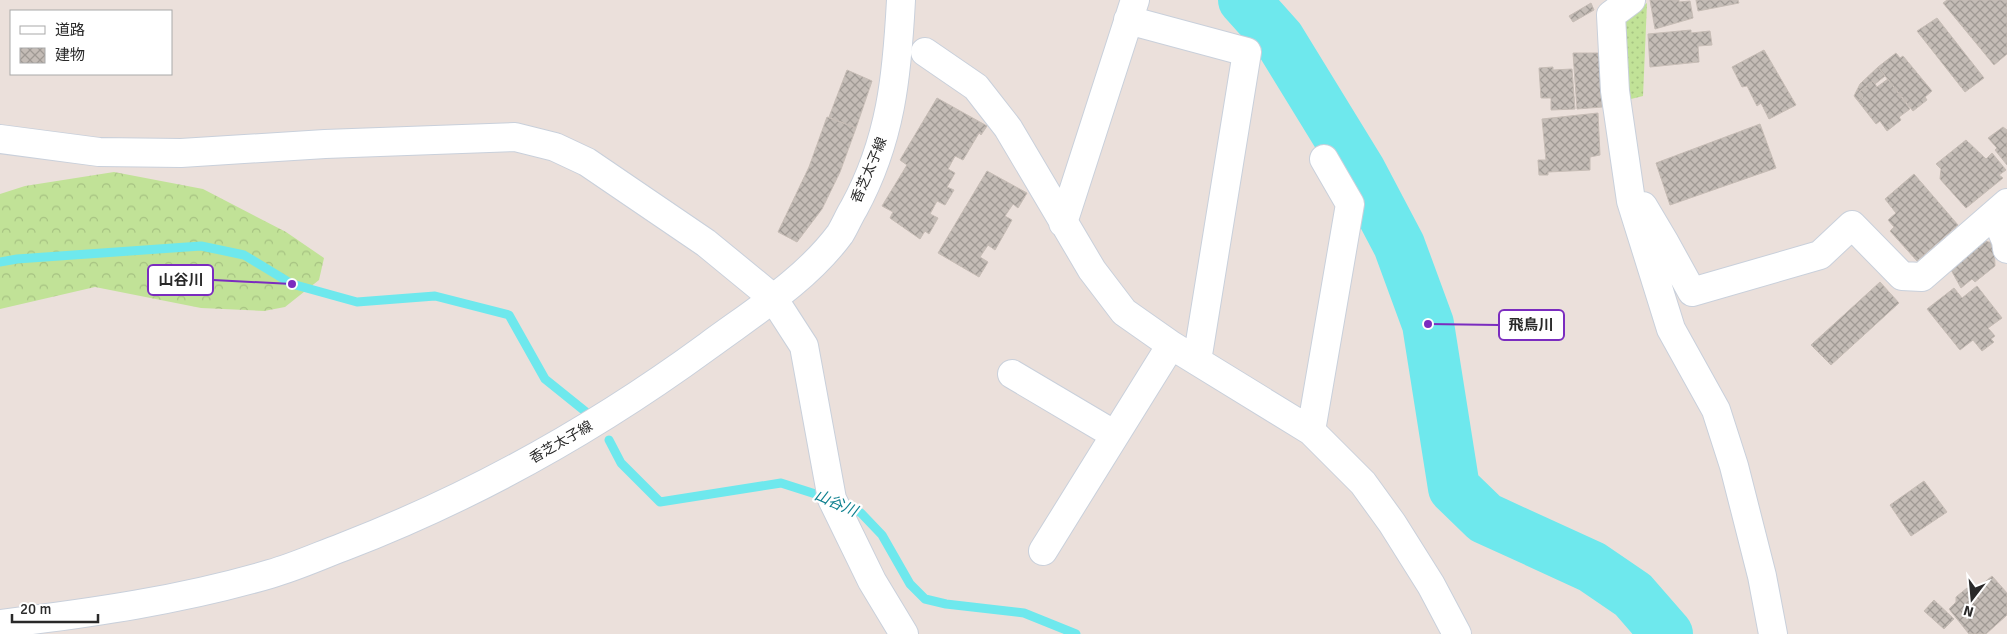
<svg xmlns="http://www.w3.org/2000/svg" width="2007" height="634" font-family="Signika,'Noto Sans JP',sans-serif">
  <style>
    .forest { fill: url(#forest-crowns) }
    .garden { fill: url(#garden-dots) }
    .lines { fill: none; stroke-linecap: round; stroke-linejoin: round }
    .stream { stroke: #6ee8ed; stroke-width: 9 }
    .river { stroke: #6ee8ed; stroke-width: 52 }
    .building { fill: url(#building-cross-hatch); stroke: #c6bcb5 }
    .minor-casing { stroke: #c9d0db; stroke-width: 30 }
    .tertiary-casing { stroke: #c9d0db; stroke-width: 30 }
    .secondary-casing { stroke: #c9d0db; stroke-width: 30 }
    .minor { stroke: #fff; stroke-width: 28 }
    .tertiary { stroke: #fff; stroke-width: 28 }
    .secondary { stroke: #fff; stroke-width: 28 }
    .labels { text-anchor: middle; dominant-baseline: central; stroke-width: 4.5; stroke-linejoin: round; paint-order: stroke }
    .street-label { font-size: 14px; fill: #292929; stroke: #fff }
    .water-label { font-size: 15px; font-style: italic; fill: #0f8190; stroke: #fff }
    .leader { fill: none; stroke: #7b2cbf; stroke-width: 2 }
    .callout-dot { fill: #7b2cbf; stroke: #fff; stroke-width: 2 }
    .callout { fill: #fff; stroke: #7b2cbf; stroke-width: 2 }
    .callout-label { font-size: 15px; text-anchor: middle; font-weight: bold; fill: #292929 }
  </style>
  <defs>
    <pattern id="forest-crowns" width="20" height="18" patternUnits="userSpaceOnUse" patternTransform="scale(1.25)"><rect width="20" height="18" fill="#c1e297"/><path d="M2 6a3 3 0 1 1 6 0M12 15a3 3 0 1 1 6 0" fill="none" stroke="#a6c282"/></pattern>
    <pattern id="garden-dots" width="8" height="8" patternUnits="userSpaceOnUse" patternTransform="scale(1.25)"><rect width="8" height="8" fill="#c1e297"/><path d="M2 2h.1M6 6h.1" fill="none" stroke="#a6c282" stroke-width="1.8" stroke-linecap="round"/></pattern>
    <pattern id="building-cross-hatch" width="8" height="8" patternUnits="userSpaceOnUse" patternTransform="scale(1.25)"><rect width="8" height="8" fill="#c4bcb6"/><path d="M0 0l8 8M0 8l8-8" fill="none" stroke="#9f9994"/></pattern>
  </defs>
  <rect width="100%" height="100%" fill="#ebe0db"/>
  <path class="forest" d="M114 172 203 189 286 232 324 258 319 280 285 307 264 311 201 308 95 287 0 309V194L25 186Z"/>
  <path class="garden" d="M1647 3 1643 96 1627 100 1624 20Z"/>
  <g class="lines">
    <path class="stream" d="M0 262 17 259 201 246 244 255 292 284 357 302 435 296 509 315 545 379 586 412
      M609 440 621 463 660 502 781 483 828 498
      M843 504 861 513 882 535 910 584 925 599 946 604 1024 613 1076 634"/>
    <path class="river" d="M1244 0 1279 39 1360 171 1399 245 1428 324 1454 488 1485 518 1592 567 1633 595 1667 634"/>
  </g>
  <path class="building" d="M1650 0H1679V2L1690 1 1693 18 1655 29Z
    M1696 0H1738L1739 3 1698 11Z
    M1947 0H2007V54L1994 65 1943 3Z
    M1591 3 1594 10 1573 22 1569 16Z
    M1937 18 1984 78 1965 92 1917 31Z
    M1691 30V33L1710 31 1712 45 1698 46 1699 62 1650 67 1648 34Z
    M1764 50 1796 105 1769 119 1761 103 1757 106 1747 86 1742 87 1732 67Z
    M1573 53H1599L1602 107 1577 109Z
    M1896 53 1900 58 1903 56 1932 91 1925 97 1927 100 1913 111 1878 67Z
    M1553 67V70L1572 69 1575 109 1551 110V98H1541L1539 68Z
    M1878 67 1885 76 1875 84 1873 81 1859 92 1863 97 1858 101 1854 96 1860 84Z
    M847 70 872 81 856 128 829 117Z
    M1888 79 1910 109 1899 117 1901 120 1887 131 1880 121 1876 124 1858 101 1863 97 1859 92 1873 81 1877 87Z
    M937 98 987 126 981 135 979 133 963 160 955 156 948 169 955 173 947 187 954 190 945 205 937 201 930 214 938 218 929 234 925 231 920 239 890 218 893 212 882 206 907 165 900 160Z
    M1598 113 1600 155 1590 157V170L1548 172V175H1539L1538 160H1546L1542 119Z
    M827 117 856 128 840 172 822 209 797 242 778 232 809 167Z
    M1760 124 1776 168 1670 205 1656 163Z
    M2003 127 2007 130V165L1995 150 1997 148 1988 138Z
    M1966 140 1986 159 1992 153 2006 170 1999 175 2003 178 1966 208 1940 179 1941 169 1936 164Z
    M987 171 1027 193 1018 208 1013 204 1005 216 1012 220 995 250 988 245 980 257 988 262 979 277 938 253Z
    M1914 174 1958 225 1917 261 1890 231 1894 227 1888 220 1896 213 1885 199Z
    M1984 241 1994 243 1995 266 1975 282 1972 279 1961 288 1950 268 1961 262 1960 257Z
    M1880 282 1899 303 1831 365 1811 345Z
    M1977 286 2002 318 1988 328 1995 336 1991 339 1994 342 1982 351 1973 340 1960 350 1927 309 1954 288 1962 298Z
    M1924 481 1947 512 1911 536 1890 505Z
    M1992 576 2007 593V615L1986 634H1969L1949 609 1956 602V597L1967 588 1974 591Z
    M1934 600 1954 619 1944 629 1924 611Z"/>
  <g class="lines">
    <g class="minor-casing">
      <path id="minor" d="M1631 0 1611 15 1615 91 1631 201 1671 329 1716 410 1734 466 1762 576 1773 634
        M1128 20 1247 52 1197 361
        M925 52 976 87 1008 128 1092 270 1124 312 1171 345 1311 431 1363 483 1392 523 1431 585 1457 634
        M1643 206 1665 243 1692 292 1820 255 1852 225 1902 276 1922 277 2007 203
        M1995 215 2006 241 2007 249
        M1063 223 1135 0
        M773 298 804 346 832 499 872 581 904 634
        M1012 374 1115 435
        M1311 431 1350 204 1324 159
        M1043 551 1171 345"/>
    </g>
    <g class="tertiary-casing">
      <path id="tertiary" d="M0 139 99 152 181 153 325 144 515 137 555 147 587 162 706 243 773 298"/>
    </g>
    <g class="secondary-casing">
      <path id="secondary" d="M0 624C91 613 182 600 270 574 295 567 319 556 343 547 473 497 596 428 708 346 754 312 806 280 840 234 845 226 849 216 854 208 891 140 897 76 901 0"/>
    </g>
    <use href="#minor" class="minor"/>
    <use href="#tertiary" class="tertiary"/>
    <use href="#secondary" class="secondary"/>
  </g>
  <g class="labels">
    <g class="street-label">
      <text transform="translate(869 170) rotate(-67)">香芝太子線</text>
      <text transform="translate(561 442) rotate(-30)">香芝太子線</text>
    </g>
    <g class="water-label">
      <text transform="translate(836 503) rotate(24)">山谷川</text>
    </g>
  </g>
  <path class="leader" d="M292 284L213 280M1428 324L1499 325"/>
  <g class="callout-dot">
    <circle cx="292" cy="284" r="5"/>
    <circle cx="1428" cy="324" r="5"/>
  </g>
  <g class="callout">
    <rect x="148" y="265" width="65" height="30" rx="5"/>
    <rect x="1499" y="310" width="65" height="30" rx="5"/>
  </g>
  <g class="callout-label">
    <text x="181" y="285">山谷川</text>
    <text x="1531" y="330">飛鳥川</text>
  </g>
  <rect x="10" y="10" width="162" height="65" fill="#ffffff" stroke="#a9a9a9"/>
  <rect x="20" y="26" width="25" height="8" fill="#ffffff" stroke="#a9a9a9"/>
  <text x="55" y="35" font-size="15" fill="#292929">道路</text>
  <rect x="20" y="48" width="25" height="15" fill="url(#building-cross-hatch)" stroke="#a9a9a9"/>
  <text x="55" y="60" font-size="15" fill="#292929">建物</text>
  <g transform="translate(1972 599) rotate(196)" stroke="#ffffff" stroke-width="4" paint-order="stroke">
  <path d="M0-4L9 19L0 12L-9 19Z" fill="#292929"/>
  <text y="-8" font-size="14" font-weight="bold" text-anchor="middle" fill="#292929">N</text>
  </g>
  <path d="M12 614v8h86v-8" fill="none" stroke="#292929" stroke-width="2.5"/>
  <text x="20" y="614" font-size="15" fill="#292929" stroke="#ffffff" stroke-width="4" paint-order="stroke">20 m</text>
</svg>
